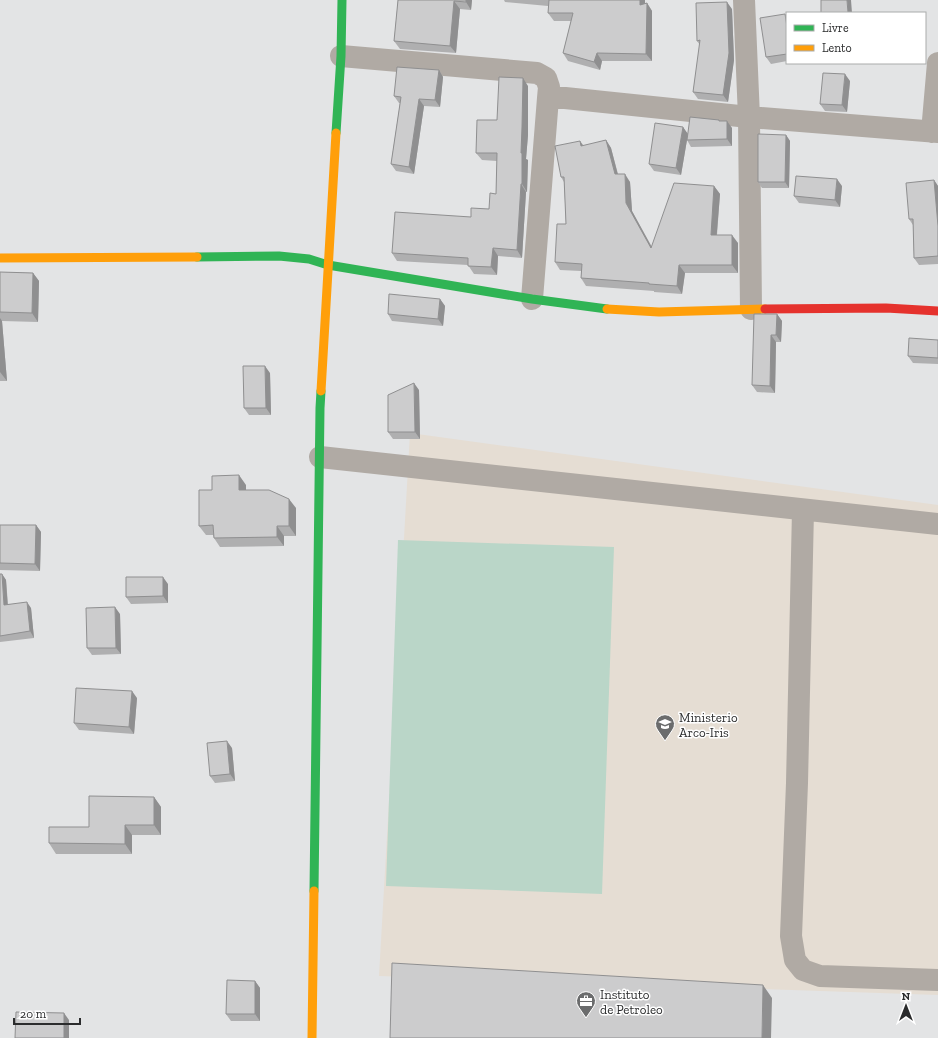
<svg xmlns="http://www.w3.org/2000/svg" width="938" height="1038" font-family="'Zilla Slab',serif">
  <style>
    .education { fill: #e5ddd3 }
    .green { fill: #bad6c8 }
    .lines { fill: none; stroke-linecap: round; stroke-linejoin: round }
    .street { stroke: #b0aaa4; stroke-width: 22 }
    .fast { stroke: #30b455; stroke-width: 9 }
    .slow { stroke: #ff9f0a; stroke-width: 9 }
    .jam { stroke: #e5322d; stroke-width: 9 }
    .wall { fill: #afafb0 }
    .shaded-wall { fill: #8f8f90 }
    .building { fill: #cccccd; stroke: #8f8f90 }
    .labels { text-anchor: middle; dominant-baseline: central; stroke-width: 3; stroke-linejoin: round; paint-order: stroke }
    .poi-label { font-size: 13px; fill: #2b2c2d; stroke: #fff; text-anchor: start }
  </style>
  <rect width="100%" height="100%" fill="#e3e4e5"/>
  <path class="education" d="M410 433 938 505V995L379 976Z"/>
  <path class="green" d="M398 540 614 547 602 894 386 886Z"/>
  <g class="lines">
    <path class="street" d="M744 0 749 117 751 309
      M341 56 537 73 546 78 549 87 548 98 532 299
      M548 98H565L749 117 938 132
      M932 132 938 63
      M320 457 938 524
      M803 510 797 783 791 936 795 960 803 970 820 976 938 980"/>
    <path class="fast" d="M336 133 341 56 342 0
      M197 257 279 256 309 259 328 265 532 299 607 309
      M314 891 320 408 321 391"/>
    <path class="slow" d="M0 258 197 257
      M607 309 659 312 765 309
      M321 391 336 133
      M312 1038 314 891"/>
    <path class="jam" d="M765 309 886 308 938 311"/>
  </g>
  <path class="wall" d="M398 0H472L471 10 460 9 456 53 400 49 394 41Z
    M504 0H645V3H647L652 11V61H602L600 70 568 61 563 53 571 21H554L548 13V6L505 2Z
    M732 9 734 60 728 102 698 99 693 92 700 45 697 41Z
    M785 14 787 17V61L771 64 766 57Z
    M439 70 443 77 440 107 424 106 414 174 396 171 391 164 400 103H399L394 96Z
    M850 81 847 112 825 111 820 104Z
    M528 86V135L526 159 528 160 527 192H526L522 258 498 256 497 275 474 274 468 265 397 261 392 253 489 209 496 194 497 161 482 160 476 153 497 120Z
    M719 120 720 121 732 128V146L691 147 687 140 681 175 654 171 649 164 683 127 687 134Z
    M786 135 790 141 789 188H762L758 182Z
    M606 140 611 148 618 174 630 182 632 211 652 247 714 186 720 194 717 235 738 243V273H685L682 294 654 292V291L586 286 581 278V271L560 270 555 262 566 224 564 182 561 177 580 141 584 146Z
    M934 180 938 186V264L919 265 914 258 913 225 909 219Z
    M842 186 840 207 799 203 794 196Z
    M0 272 33 273 39 281 38 322 2 321 7 381H0Z
    M440 299 445 306 443 326 392 321 388 314Z
    M777 314 782 321 781 342H776L775 393 757 392 752 385Z
    M938 340V364L913 363 908 356Z
    M270 373 271 415H249L244 408Z
    M419 390 420 439H393L388 432Z
    M246 485V490L296 508V536H284V546L220 547 214 538 213 535H206L199 526 212 490Z
    M0 525H36L41 532 40 571 0 570Z
    M0 574H2L6 580 8 604 31 608 34 638 0 642Z
    M168 584V603L131 604 126 597Z
    M120 614 121 654 92 655 87 648Z
    M137 698 134 734 79 730 74 723Z
    M232 748 235 781 215 783 210 776Z
    M154 797 161 807V835H132V854H56L49 843 89 827Z
    M255 981 260 988V1021H231L226 1014Z"/>
  <path class="shaded-wall" d="M466 0H472L471 10 466 2Z
    M640 0H645V13L640 5Z
    M847 0H851L852 13H848Z
    M454 1 460 9 456 53 450 46Z
    M727 2 732 9 734 60 728 102 723 95Z
    M647 3 652 11V61L646 54Z
    M785 14 787 17V27Z
    M597 53 602 61 600 70 594 62Z
    M439 70 443 77 440 107 435 100Z
    M845 74 850 81 847 112 842 105Z
    M523 78 528 86V135L526 159 528 160 527 192 522 184 521 153Z
    M419 99 424 106 414 174 409 167Z
    M727 121 732 128V146L727 139Z
    M683 127 688 134 681 175 676 168Z
    M786 135 790 141 789 188 785 182Z
    M606 140 611 148 620 183 615 174Z
    M580 141 585 149 581 146Z
    M625 174 630 182 632 211 657 257 651 248 626 203Z
    M837 179 842 186 840 207 835 200Z
    M934 180 938 186V226Z
    M521 184 526 192 522 258 517 250Z
    M714 186 720 194 716 243 711 235Z
    M732 235 738 243V273L732 265Z
    M493 248 498 256 497 275 491 267Z
    M679 265 685 273 682 294 677 286Z
    M33 273 39 281 38 322 32 313Z
    M440 299 445 306 443 326 438 319Z
    M777 314 782 321 781 342 776 335Z
    M0 318 2 321 7 381 0 372Z
    M771 335 776 342 775 393 770 386Z
    M265 366 270 373 271 415 266 408Z
    M414 383 419 390 420 439 415 432Z
    M239 475 246 485V499L239 490Z
    M289 499 296 508V536L289 526Z
    M36 525 41 532 40 571 35 564Z
    M277 526 284 536V546L277 537Z
    M2 574 6 580 8 611 4 605Z
    M163 577 168 584V603L163 596Z
    M27 602 31 608 34 638 30 631Z
    M115 607 120 614 121 654 116 648Z
    M132 691 137 698 134 734 129 727Z
    M227 741 232 748 235 781 230 774Z
    M154 797 161 807V835L154 825Z
    M125 825 132 835V854L125 844Z
    M255 981 260 988V1021L255 1014Z
    M763 985 772 998 771 1038H762Z
    M64 1013 69 1020V1038H64Z"/>
  <path class="building" d="M398 0H466V2L454 1 450 46 394 41Z
    M549 0H640V5L647 3 646 54 597 53 594 62 563 53 573 13H548Z
    M821 0H847L848 13H821Z
    M727 2 729 53 723 95 693 92 700 40 697 41 696 3Z
    M785 14 787 27V54L766 57 760 18Z
    M397 67 439 70 435 100 419 99 409 167 391 164 401 97 394 96Z
    M823 73 845 74 842 105 820 104Z
    M499 77 523 78 522 127 521 153H522V184H521L517 250 493 248 491 267 468 266V258L392 253 395 212 471 217V208L489 209 490 193 496 194 497 153H476L477 120H497Z
    M690 117 719 120V121H727V139L687 140Z
    M655 123 683 127 676 168 649 164Z
    M758 134 786 135 785 182H758Z
    M606 140 615 174H625L626 203 651 248 674 183 714 186 711 235H732V265H679L677 286 649 284V283L581 278 582 264 555 262 557 224H566L564 177H561L555 146 580 141 581 146Z
    M796 176 837 179 835 200 794 196Z
    M934 180 938 226V256L914 258 913 219H909L906 183Z
    M0 272 33 273 32 313 0 312Z
    M389 294 440 299 438 319 388 314Z
    M754 314H777L776 335H771L770 386 752 385Z
    M909 338 938 340V358L908 356Z
    M243 366H265L266 408H244Z
    M414 383 415 432H388V395Z
    M239 475V490H269L289 499V526H277V537L214 538 213 525 199 526V490H212V476Z
    M0 525H36L35 564 0 563Z
    M0 574H2L4 605 27 602 30 631 0 636Z
    M126 577H163V596L126 597Z
    M115 607 116 648H87L86 608Z
    M76 688 132 691 129 727 74 723Z
    M227 741 230 774 210 776 207 743Z
    M89 796 154 797V825H125V844L49 843V827H89Z
    M392 963 763 985 762 1038H390Z
    M227 980 255 981V1014H226Z
    M16 1012 64 1013V1038H15Z"/>
  <defs>
    <g id="school-pin" transform="scale(1)"><path d="M0 17L-7.5 6A9.5 9.5 0 1 1 7.5 6Z" fill="#6b6c6d" stroke="#fff"/><path d="M0-5L7-2L0 1L-7-2ZM-4 1L0 2.5L4 1V4Q0 6-4 4Z" fill="#fff"/></g>
    <g id="office-pin" transform="scale(1)"><path d="M0 17L-7.5 6A9.5 9.5 0 1 1 7.5 6Z" fill="#6b6c6d" stroke="#fff"/><path d="M-6-3h4V-5.5h4V-3h4V5H-6ZM-1-4.5V-3h2v-1.5ZM-6 0V1H6V0Z" fill="#fff"/></g>
  </defs>
  <g fill-rule="evenodd">
    <use href="#school-pin" x="665" y="724"/>
    <use href="#office-pin" x="586" y="1001"/>
  </g>
  <g class="labels">
    <g class="poi-label">
      <text x="679" y="717">Ministerio<tspan x="679" dy="15">Arco-Iris</tspan></text>
      <text x="600" y="994">Instituto<tspan x="600" dy="15">de Petroleo</tspan></text>
    </g>
  </g>
  <rect x="786" y="12" width="140" height="52" fill="#ffffff" stroke="#aaabab"/>
  <rect x="794" y="25" width="20" height="6" fill="#30b455" stroke="#aaabab"/>
  <text x="822" y="32" font-size="12" fill="#2b2c2d">Livre</text>
  <rect x="794" y="45" width="20" height="6" fill="#ff9f0a" stroke="#aaabab"/>
  <text x="822" y="52" font-size="12" fill="#2b2c2d">Lento</text>
  <g transform="translate(906 1006)" stroke="#ffffff" stroke-width="3" paint-order="stroke">
  <path d="M0-3L7 15L0 10L-7 15Z" fill="#2b2c2d"/>
  <text y="-6" font-size="11" font-weight="bold" text-anchor="middle" fill="#2b2c2d">N</text>
  </g>
  <path d="M14 1018v6h66v-6" fill="none" stroke="#2b2c2d" stroke-width="2"/>
  <text x="20" y="1018" font-size="12" fill="#2b2c2d" stroke="#ffffff" stroke-width="3" paint-order="stroke">20 m</text>
</svg>
